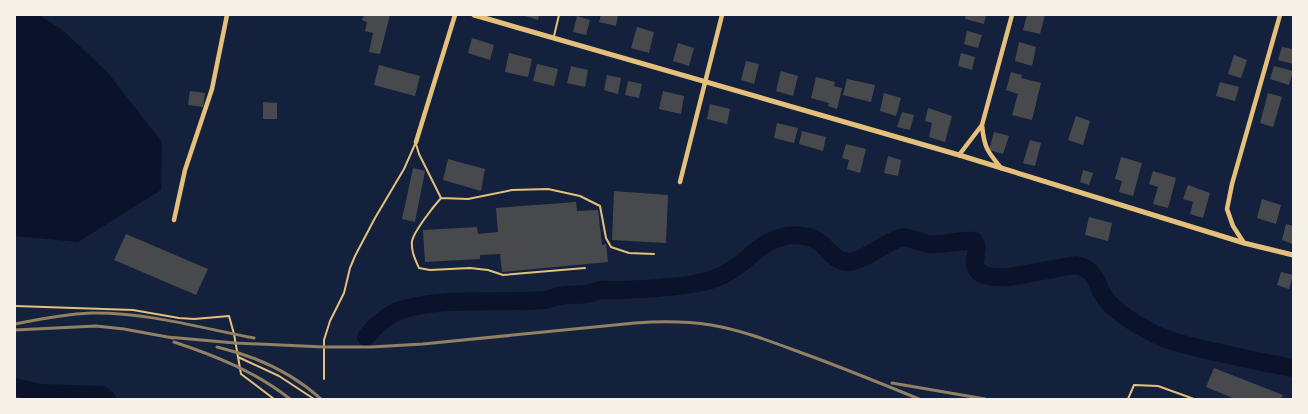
<svg xmlns="http://www.w3.org/2000/svg" width="1308" height="414" font-family="'Times New Roman',serif">
  <style>
    .water { fill: #0b132b }
    .lines { fill: none; stroke-linecap: round; stroke-linejoin: round }
    .river { stroke: #0b132b; stroke-width: 18 }
    .building { fill: #48494c }
    .path { stroke: #e5c07b; stroke-width: 2 }
    .service { stroke: #e5c07b; stroke-width: 2 }
    .minor { stroke: #e5c07b; stroke-width: 4.5 }
    .tertiary { stroke: #e5c07b; stroke-width: 5 }
    .rail { stroke: #918062; stroke-width: 3 }
  </style>
  <rect width="100%" height="100%" fill="#14213d"/>
  <path class="water" d="M15 15H39L64 31 108 73 162 142 161 190 78 242 15 236Z"/>
  <g class="lines">
    <path class="river" d="M366 337C375 326 384 317 398 311 432 299 478 302 514 301 524 301 534 301 544 300 552 299 559 295 566 295 573 294 579 295 585 294 590 294 595 291 600 290 607 289 615 291 622 290 647 289 673 288 698 283 712 281 727 274 739 265 753 254 764 241 782 237 793 234 810 235 819 242 829 249 835 263 850 262 861 261 885 244 897 239 906 234 920 243 929 244 945 246 959 239 974 241 979 247 976 252 975 260 972 278 997 278 1009 277L1076 265C1101 271 1094 288 1109 303 1120 314 1135 324 1149 331 1168 342 1190 346 1211 351 1238 357 1265 363 1293 368
      M15 387 41 393 102 395 107 399"/>
  </g>
  <path class="building" d="M364 15H390L380 54 369 52 373 33 365 31 367 22 362 20Z
    M522 15H539L538 20Z
    M601 15H618L616 26 599 22Z
    M966 15H986L984 24 965 19Z
    M1027 15H1045L1040 34 1023 30Z
    M577 16 590 20 586 35 573 32Z
    M637 27 654 32 649 53 631 48Z
    M967 31 982 35 978 48 964 44Z
    M472 38 494 45 490 60 468 53Z
    M1019 42 1036 47 1032 66 1015 61Z
    M678 43 694 48 689 66 673 61Z
    M1282 47 1293 49V64L1278 60Z
    M509 53 532 59 528 77 505 72Z
    M961 53 975 57 972 70 958 66Z
    M1234 55 1247 60 1241 78 1228 74Z
    M746 61 759 64 754 84 741 80Z
    M537 64 558 69 554 86 533 81Z
    M379 65 420 76 415 96 374 85Z
    M571 66 588 70 585 87 567 83Z
    M1274 66 1293 71 1289 85 1270 79Z
    M781 71 798 76 793 96 776 91Z
    M1011 72 1022 75 1021 78 1041 83 1032 120 1012 115 1018 94 1006 90Z
    M607 75 621 78 618 94 604 90Z
    M816 77 835 82 834 86 842 88 837 109 828 106 829 103 811 98Z
    M847 79 875 85 871 102 843 95Z
    M628 81 642 84 639 98 625 95Z
    M1220 82 1239 87 1235 101 1216 96Z
    M190 91 205 93 203 107 188 105Z
    M663 91 684 96 681 114 659 109Z
    M884 93 901 98 896 116 880 111Z
    M1268 93 1282 97 1273 127 1260 123Z
    M263 102 277 103V119H263Z
    M710 104 730 109 727 124 707 119Z
    M928 108 952 116 945 142 929 137 932 123 925 121Z
    M902 112 914 115 910 130 897 127Z
    M1076 116 1090 121 1083 145 1068 140Z
    M777 123 798 128 794 143 774 138Z
    M802 131 826 137 823 151 799 144Z
    M994 132 1009 136 1003 154 989 150Z
    M1030 140 1041 143 1035 166 1023 163Z
    M846 144 866 149 860 173 847 169 849 160 842 158Z
    M888 156 901 160 898 176 884 173Z
    M1121 157 1142 163 1133 196 1119 192 1122 181 1115 179Z
    M448 159 485 169 481 191 443 180Z
    M413 168 425 171 415 222 402 219Z
    M1083 170 1093 173 1089 185 1080 182Z
    M1153 171 1176 178 1168 208 1153 204 1158 187 1149 184Z
    M1188 185 1210 193 1203 218 1190 214 1193 202 1183 199Z
    M614 191 668 195 666 243 612 240Z
    M1262 199 1281 205 1276 224 1257 218Z
    M576 202 577 211 598 210 602 245 606 244 608 262 502 272 500 254 480 255V259L425 262 423 230 477 227 478 234 498 232 496 208Z
    M1089 217 1112 223 1108 241 1085 235Z
    M1286 224 1293 226V244L1282 240Z
    M126 234 208 269 196 295 114 260Z
    M1281 272 1293 275 1289 289 1277 285Z
    M1214 368 1283 395 1281 399H1235L1206 387Z"/>
  <g class="lines">
    <path class="path" d="M15 306 133 310 179 318 194 319 229 316 234 334 241 374 274 399
      M238 357 279 376 314 399"/>
    <path class="service" d="M554 36 559 15
      M416 144 419 154 441 198 468 199 512 190 548 189 580 196 600 206 606 238 611 247 629 253 654 254
      M441 198C434 206 414 231 412 241 411 251 415 259 419 268L430 270 470 268 488 270 503 275 585 268
      M324 379V340L330 321 344 293 350 268 355 256 375 218 404 169 416 142
      M1128 399 1134 385 1158 386 1194 399"/>
    <path class="minor" d="M416 142 455 15
      M959 155 982 125
      M1001 168C987 151 984 147 982 125L1012 15
      M680 182 722 15
      M174 220 185 170 212 89 227 15
      M1244 243 1233 226 1227 209 1232 184 1280 15"/>
    <path class="tertiary" d="M474 15 959 155 1244 243 1293 255"/>
    <path class="rail" d="M15 324C40 319 65 314 91 313 146 312 201 328 254 338
      M15 330 96 326 124 329 173 338
      M167 337 235 343 324 347H371L423 344 635 323C661 321 686 321 711 325 742 330 772 342 802 353 841 367 880 383 919 399
      M174 342C216 356 256 372 290 399
      M217 347C255 356 292 373 321 399
      M892 383 985 399"/>
  </g>
  <rect width="1308" height="414" fill="none" stroke="#f6f1e7" stroke-width="32"/>
</svg>
